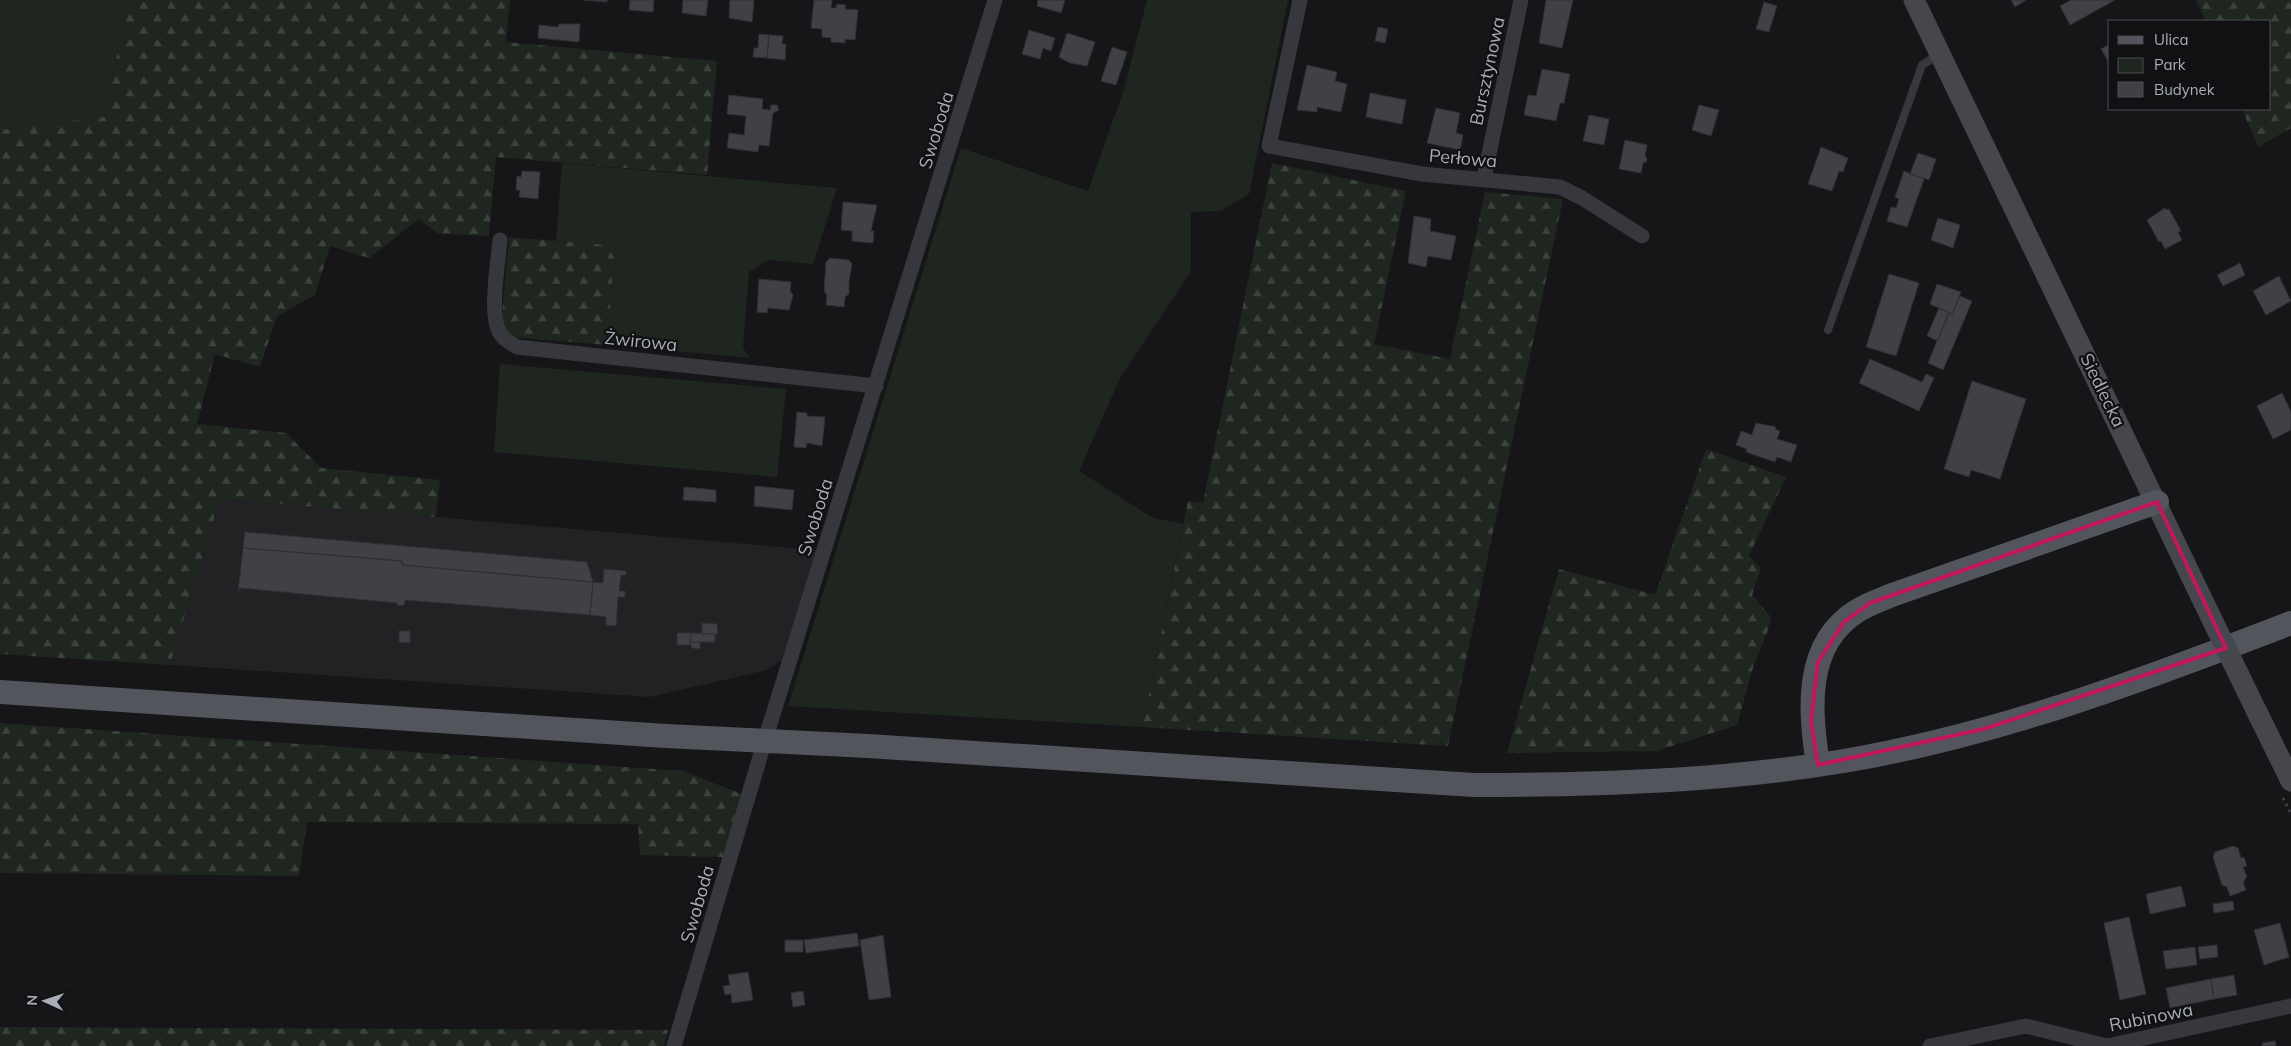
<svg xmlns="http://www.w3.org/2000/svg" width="2291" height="1046" font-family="Mulish,sans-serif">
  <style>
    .built { fill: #222225 }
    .green { fill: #1e261f }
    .forest { fill: url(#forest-firs) }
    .building { fill: #404145; stroke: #303034 }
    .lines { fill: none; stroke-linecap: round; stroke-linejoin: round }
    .path { stroke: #3d3f44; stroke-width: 3; stroke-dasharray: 2.5 4; stroke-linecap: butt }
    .service { stroke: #37383d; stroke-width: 8 }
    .minor { stroke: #37383d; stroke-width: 15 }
    .secondary { stroke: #45474d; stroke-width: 21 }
    .primary { stroke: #53555c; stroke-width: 24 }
    .secondary-bridge { stroke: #45474d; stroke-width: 21 }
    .marked { fill: none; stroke: #c2185b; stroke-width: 4; stroke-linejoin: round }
    .labels { text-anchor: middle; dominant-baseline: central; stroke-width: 4.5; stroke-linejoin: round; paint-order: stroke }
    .street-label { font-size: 18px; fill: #a8adb8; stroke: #111113 }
  </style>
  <defs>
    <pattern id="forest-firs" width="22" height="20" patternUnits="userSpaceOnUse" patternTransform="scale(1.25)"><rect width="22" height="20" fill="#1e261f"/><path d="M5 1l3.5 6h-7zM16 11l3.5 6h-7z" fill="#3c433d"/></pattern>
  </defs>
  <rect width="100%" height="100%" fill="#161618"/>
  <path class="built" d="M220 499 436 517 817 550 784 659 767 670 650 697 170 665Z"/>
  <path class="green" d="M0 0H128L105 118 0 130Z
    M1147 0H1288L1249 194 1221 211 1191 212V271L1120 378 1079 471 1153 518 1183 524 1142 727 788 706 961 148 1088 191 1123 92Z
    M562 163 837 188 813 264 768 260 749 272 743 348 751 358 607 345 614 257 556 241Z
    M500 364 786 389 777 477 494 452Z"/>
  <path class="forest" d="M128 0H510L506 42 717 61 707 175 496 157 489 236 437 233 419 219 369 258 330 246 315 295 277 316 260 367 215 354 197 424 286 433 321 468 440 480 436 517 220 499 170 665 0 654V130L105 117Z
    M2196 0H2291V128L2258 147 2242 109H2270V21H2206Z
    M1272 163 1406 191 1374 344 1450 359 1485 192 1563 199 1448 746 1142 727 1188 501 1203 503Z
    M509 237 605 245 614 257 607 345 509 337 501 326Z
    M1706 449 1786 477 1749 556 1761 568 1752 595 1771 617 1767 633 1754 664 1737 725 1657 751 1507 753 1559 569 1655 595Z
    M0 723 683 771 744 795 724 857 640 855 638 824 307 822 299 876 0 873Z
    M0 1027 668 1030 664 1046H0Z"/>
  <path class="building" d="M583 0H607V2Z
    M630 0H654L653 12 629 10Z
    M683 0H708L706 16 682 13Z
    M730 0H754L752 22 729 18Z
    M814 0H832L831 8H836L837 4 846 5 845 9 858 10 855 40 845 39V43L831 42V38L822 37V29L811 28Z
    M1038 0H1065L1061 13 1037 6Z
    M1546 0H1573L1562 48 1539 43Z
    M2011 0H2026L2015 7Z
    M2071 0H2115L2070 25 2060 6Z
    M1764 2 1777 6 1769 32 1756 29Z
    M559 24H580L579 42 538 38 539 25 558 27Z
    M1378 27 1388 29 1385 43 1375 41Z
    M1029 30 1055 38 1051 51 1043 48 1040 59 1022 54Z
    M1067 33 1095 42 1087 66 1070 63 1059 57Z
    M759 34 769 35 767 58 753 57 754 48H758Z
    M769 35 783 36 782 44H786L785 60 767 58Z
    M2110 44V64L2101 49Z
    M1112 47 1127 52 1116 85 1101 81Z
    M1307 65 1337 72 1335 81 1347 84 1341 112 1317 107V112L1297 110Z
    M1542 69 1570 74 1564 103H1560L1556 121 1524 115 1528 95 1536 96Z
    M1370 93 1406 100 1402 124 1366 117Z
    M729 95 763 99 762 109 770 110 771 105H777L779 110 773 113 769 146 759 145 758 152 727 148 729 133 744 135 746 116 727 114Z
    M1699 105 1719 110 1711 136 1692 130Z
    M1436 108 1460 113 1456 133 1463 135 1460 150 1427 143Z
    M1589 115 1609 119 1604 145 1583 141Z
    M1625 140 1647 145 1645 156 1647 158 1646 162 1643 163 1641 173 1619 169Z
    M1821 147 1848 158 1843 172 1839 171 1832 191 1808 184Z
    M1918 153 1936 159 1929 180 1910 174Z
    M522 171 540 172 538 199 519 197 520 190H516L517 176 521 177Z
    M1904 171 1924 179 1907 227 1887 221 1891 207 1896 208 1899 199 1895 197Z
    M843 202 877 205 871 231H874L873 243 852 241V231L841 230Z
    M2165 208 2166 210 2169 209 2181 231 2178 232 2182 240 2165 249 2161 241 2159 242 2147 220Z
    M1414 216 1431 219 1430 231 1456 236 1451 260 1428 256 1426 267 1408 263Z
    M1938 218 1960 225 1953 248 1931 240Z
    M830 258 849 260 852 264 849 281V294L845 297 844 307 826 305 827 295 824 291 826 262Z
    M2240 263 2245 275 2223 286 2217 275Z
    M1889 274 1919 283 1896 356 1866 347Z
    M2279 276 2291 301 2266 315 2253 291Z
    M759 279 791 282 790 291 793 295 789 310 768 308 767 313 757 312Z
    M1937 284 1961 292 1952 314 1930 304Z
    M1960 296 1972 301 1943 370 1928 363 1949 312 1952 314Z
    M1939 308 1949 312 1938 341 1927 336Z
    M1870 359 1922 382 1926 374 1934 378 1919 411 1859 383Z
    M1972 381 2026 399 2000 479 1971 470 1969 477 1944 469Z
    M2282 393 2291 412V430L2273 439 2257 406Z
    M797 412 807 413V416L825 417 822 446 807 443 806 448 794 447Z
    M1756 423 1776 427 1775 429 1780 431 1777 439 1797 445 1791 462 1777 457 1775 462 1746 452 1747 449 1736 445 1741 431 1752 435Z
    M755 486 794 490 792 510 754 506Z
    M684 487 716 490V502L683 500Z
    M245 532 587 562 593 582 402 565V561L243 548Z
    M243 548 402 561V565L593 582 590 615 405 600 404 605 398 606 397 603 240 588 238 592Z
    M604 569 626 571V575H621L619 591H625V597H618L616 626 606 625V617L590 615 593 582 603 583Z
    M702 623 717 624 718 634H702Z
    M399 631H410V643L399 642Z
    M677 633H691L690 645H677Z
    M691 633 715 634V642H690Z
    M690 642H700V649L692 648Z
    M2233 846 2238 848 2241 858 2244 857 2247 866 2243 867 2247 877 2243 882 2246 890 2230 896 2227 887 2222 885 2213 857 2215 852Z
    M2181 886 2186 906 2150 914 2146 894Z
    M2233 901 2234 910 2214 913 2213 904Z
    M2129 917 2146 994 2120 1000 2104 923Z
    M2280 923 2289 957 2264 965 2254 930Z
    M857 933 859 946 806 953 804 940Z
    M883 935 891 997 869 1000 860 940Z
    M785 940H803V952H785Z
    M2217 945 2218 957 2200 959 2198 947Z
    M2195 947 2197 965 2166 969 2163 951Z
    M748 972 753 1000 732 1003 731 994 725 995 723 986 730 985 728 975Z
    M2234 975 2237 995 2214 999 2211 979Z
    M2211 979 2214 999 2170 1008 2166 988Z
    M803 991 805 1005 793 1007 791 993Z
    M2275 1041 2276 1046H2262L2263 1043Z"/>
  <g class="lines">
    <path class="path" d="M2283 798 2291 814"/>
    <path class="service" d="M1828 330 1922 65 1938 55"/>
    <path class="minor" d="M1300 0 1269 146 1422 174 1560 187 1582 198 1642 236
      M1484 178 1521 0
      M500 240C498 262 490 310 498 329 501 338 509 342 517 347L876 386
      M674 1046 765 740 995 0
      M1930 1046 2026 1026 2107 1046 2291 1006"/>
    <path class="secondary" d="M1914 0 2204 603
      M2256 710 2291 781"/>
    <path class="primary" d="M0 692 666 736 868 746 1474 785C1598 785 1723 781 1844 761 1998 735 2146 679 2291 623
      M1818 765C1810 711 1803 645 1857 611 1868 604 1880 600 1892 595L2157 502"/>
    <path class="secondary-bridge" d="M2204 603 2256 710"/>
  </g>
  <path class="marked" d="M2157 502 2226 648 1984 729 1818 765 1811 721 1818 662 1844 622 1870 603Z"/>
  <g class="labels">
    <g class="street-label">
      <text transform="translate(1487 71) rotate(-78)">Bursztynowa</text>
      <text transform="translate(936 130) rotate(-73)">Swoboda</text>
      <text transform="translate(1463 158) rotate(5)">Perłowa</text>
      <text transform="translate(641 341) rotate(6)">Żwirowa</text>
      <text transform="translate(2103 390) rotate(64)">Siedlecka</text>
      <text transform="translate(815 517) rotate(-73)">Swoboda</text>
      <text transform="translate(697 904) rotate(-74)">Swoboda</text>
      <text transform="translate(2151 1017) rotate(-11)">Rubinowa</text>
    </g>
  </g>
  <rect x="2108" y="20" width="162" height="90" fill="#111113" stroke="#4d4f55"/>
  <rect x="2118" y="36" width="25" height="8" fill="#53555c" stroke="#4d4f55"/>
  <text x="2154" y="45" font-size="15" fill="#a8adb8">Ulica</text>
  <rect x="2118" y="58" width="25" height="15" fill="#1e261f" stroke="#4d4f55"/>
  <text x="2154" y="70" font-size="15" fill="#a8adb8">Park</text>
  <rect x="2118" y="82" width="25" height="15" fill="#404145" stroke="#4d4f55"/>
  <text x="2154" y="95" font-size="15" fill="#a8adb8">Budynek</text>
  <g transform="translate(45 1001) rotate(273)" stroke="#111113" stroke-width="4" paint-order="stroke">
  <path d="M0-4L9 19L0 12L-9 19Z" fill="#a8adb8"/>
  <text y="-8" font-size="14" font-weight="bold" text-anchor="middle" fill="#a8adb8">N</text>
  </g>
</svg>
